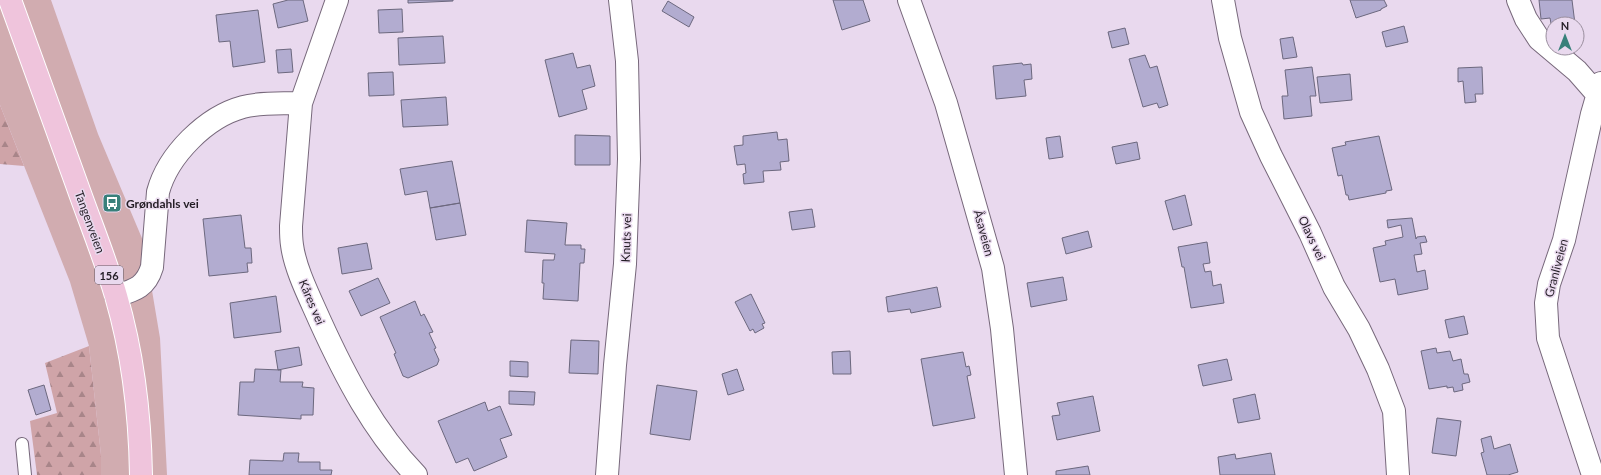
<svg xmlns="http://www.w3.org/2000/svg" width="1601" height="475" font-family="Lato,sans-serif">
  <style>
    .grass { fill: #d1acb0 }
    .forest { fill: url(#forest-firs) }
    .building { fill: #b2acd0; stroke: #6c687e }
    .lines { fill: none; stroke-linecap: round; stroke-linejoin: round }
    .lane-casing { stroke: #77687b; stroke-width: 14 }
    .street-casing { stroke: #77687b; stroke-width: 24 }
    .primary-casing { stroke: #fff; stroke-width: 24 }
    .lane { stroke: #fff; stroke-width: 12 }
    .street { stroke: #fff; stroke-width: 22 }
    .primary { stroke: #efc4dc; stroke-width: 22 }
    .labels { text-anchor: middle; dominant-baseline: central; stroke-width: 3; stroke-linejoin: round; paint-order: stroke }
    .shield { fill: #e9d9ee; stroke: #5e5561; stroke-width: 1 }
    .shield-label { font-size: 11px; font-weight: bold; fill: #231d25 }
    .poi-label { font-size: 12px; font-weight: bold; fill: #231d25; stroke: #e9d9ee; text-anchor: start }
    .street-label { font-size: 12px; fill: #231d25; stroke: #e9d9ee }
  </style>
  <defs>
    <pattern id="forest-firs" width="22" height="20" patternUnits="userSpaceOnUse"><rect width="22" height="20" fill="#cfa4a8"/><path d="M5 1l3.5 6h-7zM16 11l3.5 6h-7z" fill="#a88589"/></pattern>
  </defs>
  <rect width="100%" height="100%" fill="#e9d9ee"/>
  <path class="grass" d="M0 0H51L98 134 144 243 160 338 167 475H101V455L89 346 70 282 0 105Z"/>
  <path class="forest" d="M0 105 24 166 0 164Z
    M89 346 101 455V475H37L30 421 57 413 45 363Z"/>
  <path class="building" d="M288 0H303L308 21 278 28 273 4Z
    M408 0H453V1L408 3Z
    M833 0H863L870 21 842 30Z
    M1350 0H1384L1387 6 1381 9V10L1356 18Z
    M1539 0H1572L1575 24H1553V29H1552L1550 18 1541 19Z
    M668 1 694 17 689 27 662 11Z
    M402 9 403 32 379 33 378 10Z
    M258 10 265 62 233 67 230 41 219 42 216 15Z
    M1404 26 1408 42 1386 47 1382 32Z
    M1125 28 1129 44 1112 48 1108 32Z
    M443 36 445 63 399 65 398 38Z
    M1293 37 1297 57 1283 59 1280 39Z
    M291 49 293 72 278 73 276 50Z
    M573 53 577 68 590 65 595 86 582 90 587 109 559 117 545 60Z
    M1145 55 1150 68 1157 66 1168 105 1159 108 1157 103 1143 107 1129 59Z
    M1022 63 1023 65 1031 64 1032 79 1024 80 1026 96 996 99 993 66Z
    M1312 67 1316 96H1310L1312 116 1284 119 1282 96H1288L1285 70Z
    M1482 67 1483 94H1475L1476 102 1465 103 1463 81 1458 82V68Z
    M393 72 394 95 369 96 368 73Z
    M1350 74 1352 100 1320 103 1317 77Z
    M446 97 448 125 403 127 401 100Z
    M777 132 778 140 787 139 789 161 780 162 781 170 763 171 764 182 744 184 743 174 746 173 745 164 737 165 734 146 743 145V136Z
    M575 135 610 136V165H575Z
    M1060 136 1063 157 1049 159 1046 138Z
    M1379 136 1392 190 1386 191V193L1349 200 1348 195H1346L1342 175 1338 176 1332 148 1346 145 1345 142Z
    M1137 142 1140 159 1116 164 1112 147Z
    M452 161 460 203 430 208 427 191 405 195 400 169Z
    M1185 195 1192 225 1173 230 1165 201Z
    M460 203 466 235 436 240 430 208Z
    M812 209 815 227 792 230 789 212Z
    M241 215 245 248H251L252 263H247L248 272 209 276 203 219Z
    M1412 218 1416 239 1417 237 1425 236 1427 242 1420 243 1422 254 1414 255 1417 272 1425 270 1428 289 1398 295 1395 279 1380 282 1373 248 1386 245 1385 241 1403 237 1401 225 1388 228 1387 220Z
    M527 220 567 223 565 245H581V249H585L584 263H580L578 301 543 299 544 283H542L543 260H554L555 254 525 252Z
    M1088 231 1092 247 1066 254 1062 238Z
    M1207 242 1210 263 1203 264 1205 272 1211 271 1213 286 1221 284 1224 303 1191 308 1184 267H1182L1178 247Z
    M367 243 372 269 342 274 338 248Z
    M1063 277 1067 300 1031 307 1027 283Z
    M378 278 390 303 361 316 349 291Z
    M937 287 941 307 911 313 910 309 888 312 886 297Z
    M751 294 765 323 762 324 764 328 755 333 753 329 750 331 735 302Z
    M276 296 281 332 234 338 230 303Z
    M415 301 421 316 424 314 433 332 429 333 436 348 434 349 439 360 437 365 408 378 403 376 394 354 396 353 380 317Z
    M1464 316 1468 334 1449 338 1445 320Z
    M571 340 599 341 598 374 569 373Z
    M299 347 302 365 278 370 275 351Z
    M1436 348 1437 353 1450 351 1453 361 1461 359 1464 374H1468L1470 382 1462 384 1463 390 1454 392 1453 387 1447 388V386L1429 389 1421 351Z
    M850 351 851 374H833L832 352Z
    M963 352 966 367 969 366 971 375 967 376 975 418 933 426 921 359Z
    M1227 359 1232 380 1203 386 1198 365Z
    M510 361 528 362V377L510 376Z
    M255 369 281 370 280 382H303L302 387 314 388 313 415H301V419L238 415 240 382H254Z
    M737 369 744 390 728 395 722 374Z
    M44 385 51 410 36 415 28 390Z
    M657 385 697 391 690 440 650 434Z
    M509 391 535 392 534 405 509 404Z
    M1255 394 1260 419 1238 423 1233 399Z
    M1093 396 1100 431 1057 440 1052 416 1060 415 1057 403Z
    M485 402 488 411 500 406 512 435 500 439 507 457 474 471 468 458 456 463 438 421Z
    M1437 418 1461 421 1456 456 1432 453Z
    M1491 436 1494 449 1510 444 1518 472 1508 475H1487L1481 453 1484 452 1481 439Z
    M284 453H299L298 462H320V470H332L331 475H249L250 460 283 461Z
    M1271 453 1275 475H1220L1218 457 1235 454 1236 459Z
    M1088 466 1090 475H1056V471Z"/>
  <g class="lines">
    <g class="lane-casing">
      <path id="lane" d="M22 444 25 475"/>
    </g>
    <g class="street-casing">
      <path id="street" d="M337 0 301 103 291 226C291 232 291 239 292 245 295 269 310 298 320 321 345 376 374 432 416 475
        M909 0 946 103 993 268 1002 329 1016 475
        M1223 0 1230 38 1251 112 1271 156 1310 233 1334 287 1359 329 1378 369 1394 411 1398 475
        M1518 0 1526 19 1539 39 1577 71 1598 95
        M116 296C135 290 146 287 152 267L158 192C168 155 206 117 243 107 261 102 283 104 301 103
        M607 475 615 365 625 264 629 159 627 61 620 0
        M1593 475 1548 338 1546 303 1549 284 1564 240 1592 114 1601 83"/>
    </g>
    <g class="primary-casing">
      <path id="primary" d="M10 0C32 62 55 123 77 185 90 222 105 258 116 296 133 354 140 415 141 475"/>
    </g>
    <use href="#lane" class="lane"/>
    <use href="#street" class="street"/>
    <use href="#primary" class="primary"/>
  </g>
  <defs>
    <g id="bus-square" transform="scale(1)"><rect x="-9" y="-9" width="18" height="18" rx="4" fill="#38807a" stroke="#e9d9ee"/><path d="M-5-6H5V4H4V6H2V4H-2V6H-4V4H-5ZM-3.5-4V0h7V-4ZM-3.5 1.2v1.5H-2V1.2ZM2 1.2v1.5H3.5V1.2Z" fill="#fff"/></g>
  </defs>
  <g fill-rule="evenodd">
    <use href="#bus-square" x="112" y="203"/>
  </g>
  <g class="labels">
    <rect class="shield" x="95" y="266" width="28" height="18" rx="3"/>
    <g class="shield-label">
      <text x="109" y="275">156</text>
    </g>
    <g class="poi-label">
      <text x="126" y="203">Grøndahls vei</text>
    </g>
    <g class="street-label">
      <text transform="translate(90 222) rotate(70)">Tangenveien</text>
      <text transform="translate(984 233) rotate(75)">Åsaveien</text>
      <text transform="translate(626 238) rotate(-88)">Knuts vei</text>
      <text transform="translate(1312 238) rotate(65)">Olavs vei</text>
      <text transform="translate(1556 268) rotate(-75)">Granliveien</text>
      <text transform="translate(312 302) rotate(67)">Kåres vei</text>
    </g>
  </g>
  <g transform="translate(1565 36)"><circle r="19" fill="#e9d9ee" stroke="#9a8e9e"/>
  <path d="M0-3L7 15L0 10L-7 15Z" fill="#38807a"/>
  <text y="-6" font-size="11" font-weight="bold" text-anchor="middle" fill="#231d25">N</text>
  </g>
</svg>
